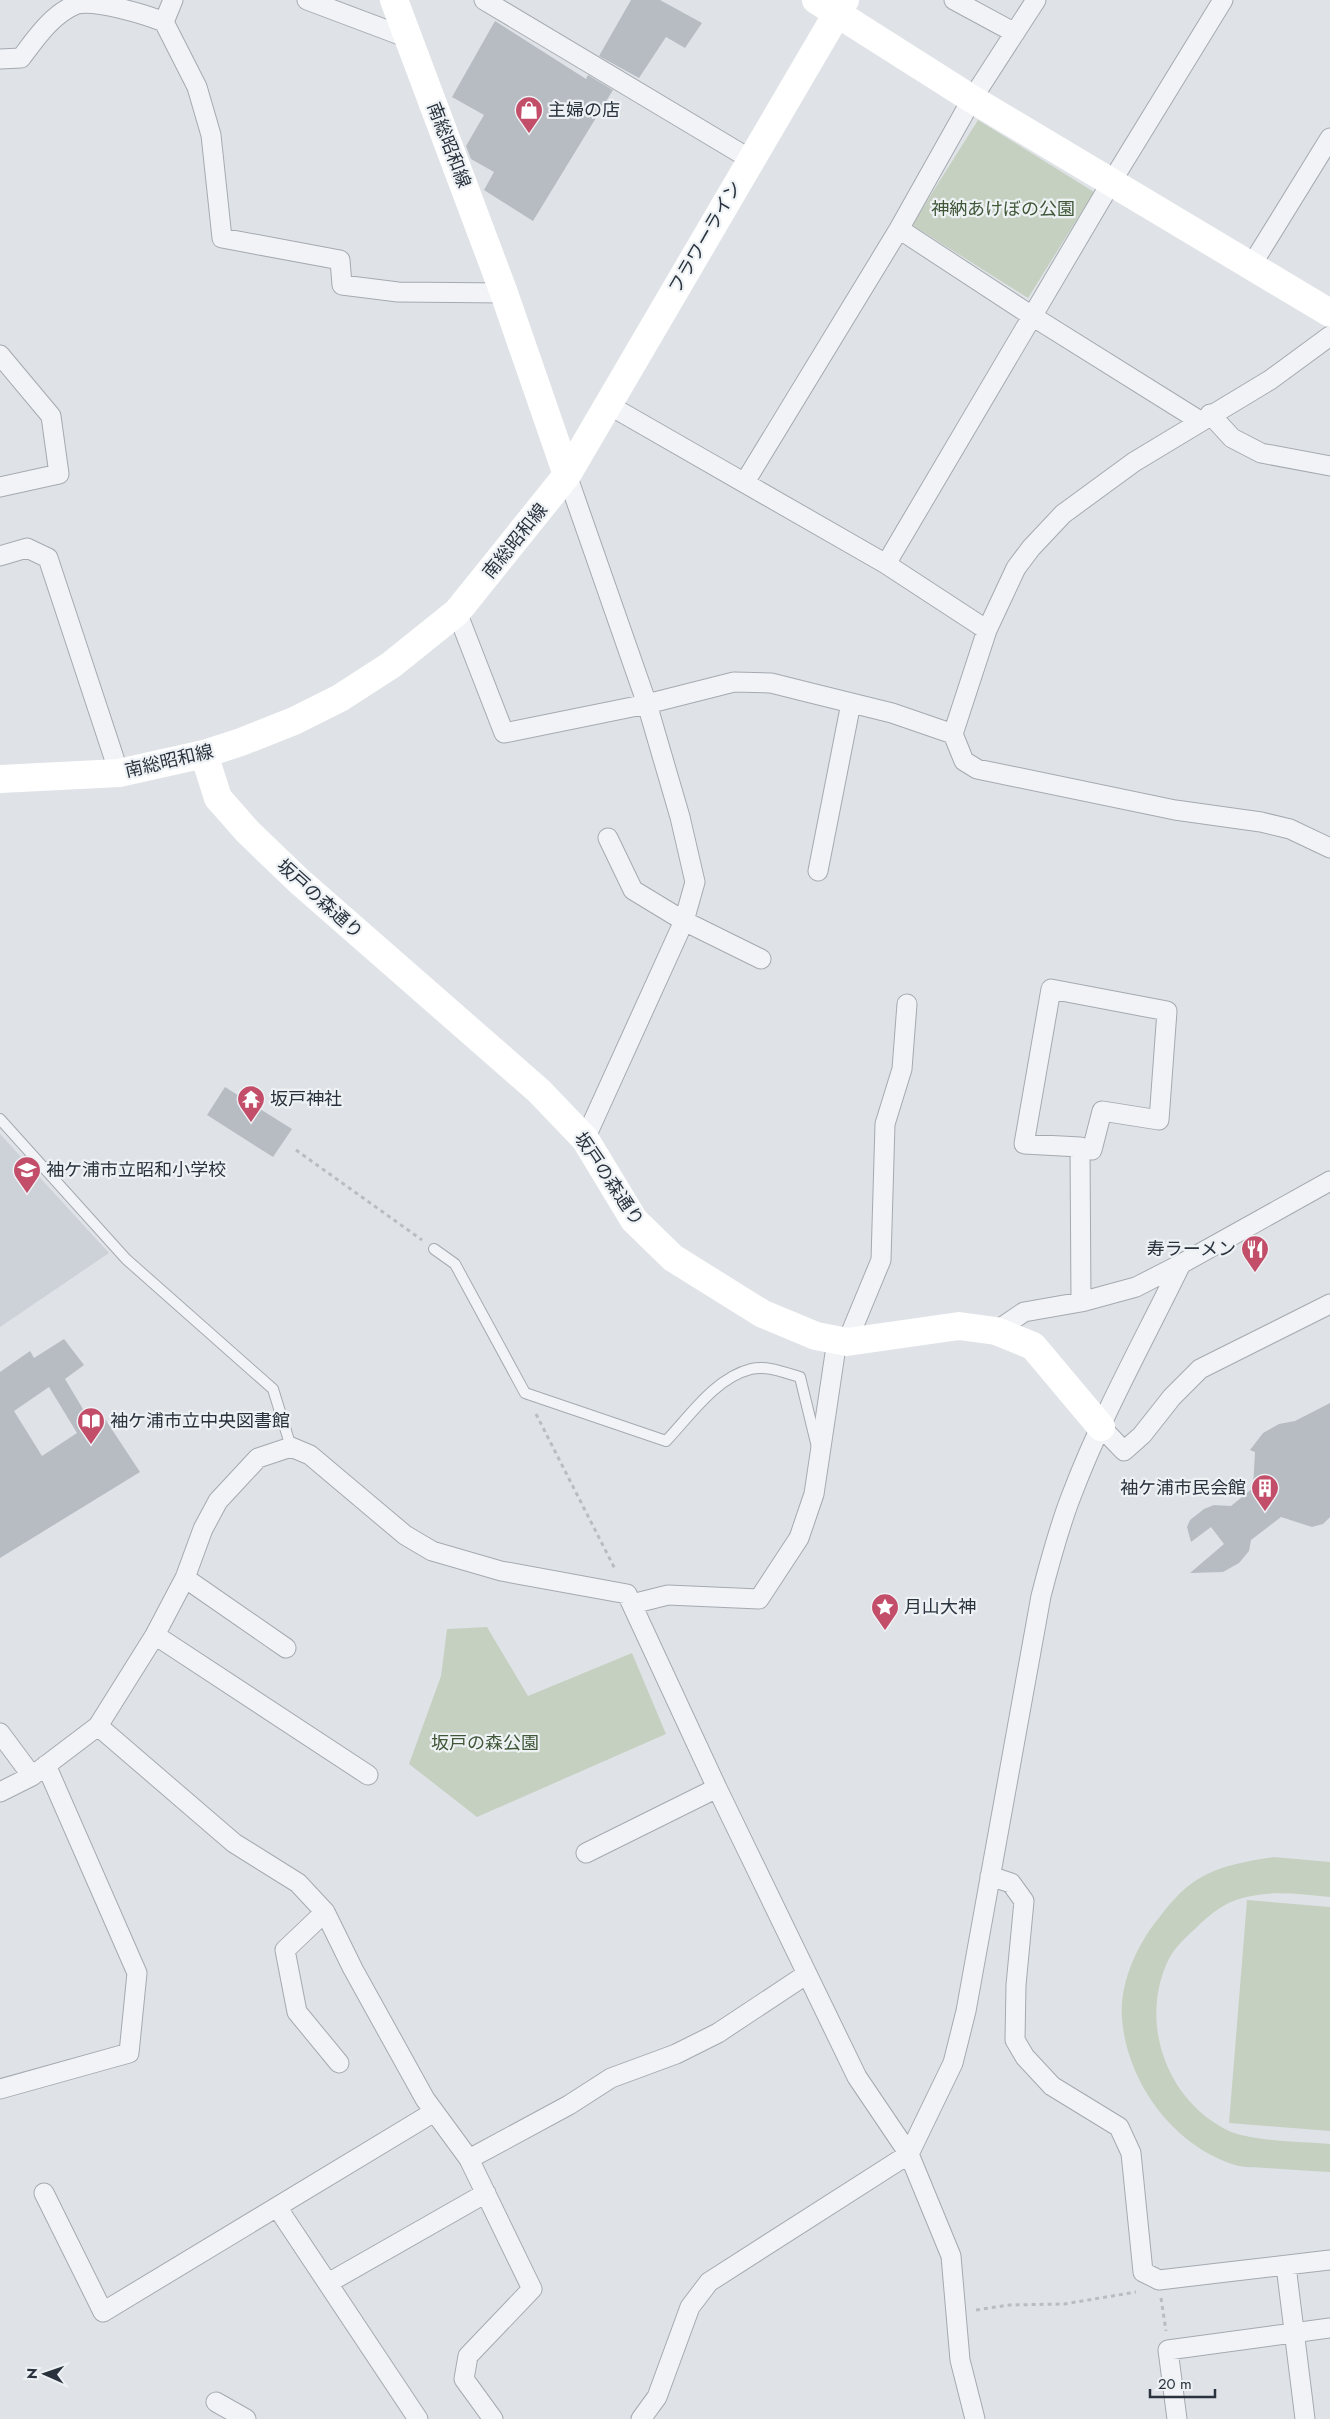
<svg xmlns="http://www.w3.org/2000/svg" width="1330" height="2419" font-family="Jost,'Noto Sans JP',sans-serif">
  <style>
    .built { fill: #cdd2d9 }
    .green { fill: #c6d0c1 }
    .building { fill: #b7bcc3; fill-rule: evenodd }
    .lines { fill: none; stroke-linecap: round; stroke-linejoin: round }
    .lane-casing { stroke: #a5aab1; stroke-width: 12 }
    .street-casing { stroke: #a5aab1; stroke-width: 21 }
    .path { stroke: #b9bdc2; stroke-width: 3; stroke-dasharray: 4 4; stroke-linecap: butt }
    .lane { stroke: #f1f3f6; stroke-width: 10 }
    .street { stroke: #f1f3f6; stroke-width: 19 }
    .secondary { stroke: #fff; stroke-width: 28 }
    .labels { text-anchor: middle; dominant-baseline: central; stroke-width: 4.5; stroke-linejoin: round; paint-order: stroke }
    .poi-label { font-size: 18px; fill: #29323d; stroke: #eef2f5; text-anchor: start }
    .street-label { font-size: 18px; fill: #29323d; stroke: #eef2f5 }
    .park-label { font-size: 18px; fill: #405738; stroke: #eef2f5 }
  </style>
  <rect width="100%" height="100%" fill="#dfe3e7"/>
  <path class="built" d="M0 1134 109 1253 0 1327Z"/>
  <path class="green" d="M978 120 1094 192 1028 298 912 225Z
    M487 1627 528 1696 632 1653 666 1734 477 1817 409 1764 441 1676 447 1629Z
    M1274 1857 1330 1862V1897C1296 1894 1269 1889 1236 1900 1221 1905 1207 1917 1196 1928 1186 1937 1172 1950 1167 1963 1140 2023 1166 2098 1225 2129 1249 2142 1302 2141 1330 2144V2172C1309 2171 1287 2169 1266 2168 1256 2167 1244 2168 1235 2165 1174 2146 1128 2084 1122 2020 1119 1985 1136 1946 1158 1919 1169 1904 1182 1889 1198 1879 1221 1865 1249 1861 1274 1857Z
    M1247 1900 1330 1907V2131L1229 2123Z"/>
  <path class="building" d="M631 0H660L702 23 685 48 666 37 639 78 599 56Z
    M495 21 586 79 588 75 613 90 533 221 484 190 494 172 471 159 466 146 484 115 452 97Z
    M225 1087 292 1129 273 1157 207 1115Z
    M64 1339 84 1365 65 1379 92 1424 103 1416 140 1472 0 1558V1372L30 1351 34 1358ZM49 1387 77 1433 42 1456 14 1411Z
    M1330 1403V1517L1323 1524 1312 1527 1281 1517 1251 1540 1249 1551 1239 1563 1223 1572 1190 1573 1224 1544 1211 1527 1191 1542 1187 1527 1190 1520 1204 1509 1214 1505 1231 1506 1253 1488 1255 1452 1250 1450 1263 1433 1279 1424 1295 1421Z"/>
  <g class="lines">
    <g class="lane-casing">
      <path id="lane" d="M0 1119 126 1259 273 1389 291 1447
        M434 1249 455 1264 525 1393 666 1441C690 1416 715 1378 751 1369 767 1365 785 1373 800 1377L817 1447"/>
    </g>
    <g class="street-casing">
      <path id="street" d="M307 0 408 38
        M484 0 750 159
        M954 0 1015 33
        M164 22 173 0
        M0 59 21 58C36 38 52 14 77 4 97 0 144 14 164 22L197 87 211 135 222 238 340 260 342 285 398 292 504 293
        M899 229 1032 316 1200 421
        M1251 266 1330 138
        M1330 336 1270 380 1134 462 1063 514 1031 548 1016 568 987 630 953 734 964 761 977 769 1175 810 1261 822 1290 829 1330 848
        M0 355 51 416 59 474 0 487
        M607 404 886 564 987 630
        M1210 414 1232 438 1261 453 1330 466
        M567 475 647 704 680 817 695 882 684 921 585 1139
        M745 482 899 229 972 99 1036 0
        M0 556 27 548 48 558 119 773
        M886 564 1112 181 1223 0
        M457 612 504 733 647 704 734 682 771 683 811 693 892 713 953 734
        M608 838 633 890 684 921 761 959
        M818 871 851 703
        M1051 989 1167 1011 1159 1120 1102 1111 1092 1150 1080 1147 1024 1144Z
        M1080 1147 1081 1302
        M996 1331 1024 1312 1081 1302 1136 1287 1181 1264 1330 1181
        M847 1342 881 1260 885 1124 902 1069 907 1004
        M1101 1427 1124 1451 1142 1435 1172 1397 1200 1369 1330 1304
        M185 1578 286 1648
        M632 1604 668 1595 759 1599 799 1538 814 1494 837 1340
        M155 1635 368 1775
        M98 1726 234 1843 298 1883 325 1912 353 1969 425 2099 469 2159 532 2289 468 2356 464 2379 493 2419
        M0 1733 32 1776
        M0 1792 32 1776 98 1726 155 1635 185 1578 203 1529 218 1501 258 1458 291 1447 310 1455 405 1535 432 1551 501 1571 627 1594 717 1788
        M586 1853 717 1788 857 2077 909 2154 951 2256 960 2360 975 2419
        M990 1876 1011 1883 1024 1901 1016 1985 1015 2040 1025 2057 1052 2086 1119 2127 1131 2153 1143 2272 1159 2280 1330 2260
        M325 1912 285 1950 297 2012 339 2063
        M0 2089 129 2053 137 1973 46 1765
        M469 2159 569 2105 611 2078 676 2054 718 2033 807 1974
        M44 2193 103 2312 434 2112
        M277 2207 418 2419
        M1286 2266 1305 2419
        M328 2283 486 2193
        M216 2402 246 2419
        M641 2419 657 2397 690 2307 709 2282 909 2154 953 2063 966 2011 1041 1596C1050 1561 1059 1527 1072 1494 1102 1415 1144 1340 1181 1264
        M1177 2419 1168 2350 1330 2328"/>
    </g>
    <path class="path" d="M296 1150 422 1240
      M536 1414 616 1571
      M1161 2298 1166 2331
      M976 2310 1009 2305 1064 2304 1136 2292"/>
    <use href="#lane" class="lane"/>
    <use href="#street" class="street"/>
    <path class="secondary" d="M394 0 504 293 567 475
      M816 0 972 99 1330 313
      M204 754 218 798 248 832 299 881 539 1091 585 1139 634 1220 673 1258 763 1314 816 1336 847 1342 959 1326 996 1331 1033 1346 1101 1427
      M0 779 119 773 204 754 241 742 294 721 340 698 391 665 457 612 567 475 845 0"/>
  </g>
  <defs>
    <g id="shop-pin" transform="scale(1.4375)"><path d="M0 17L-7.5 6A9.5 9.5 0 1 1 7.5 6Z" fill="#c24e69" stroke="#eef2f5"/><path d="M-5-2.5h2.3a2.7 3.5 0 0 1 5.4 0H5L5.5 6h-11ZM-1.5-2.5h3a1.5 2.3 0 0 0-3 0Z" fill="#fff"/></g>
    <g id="temple-pin" transform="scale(1.4375)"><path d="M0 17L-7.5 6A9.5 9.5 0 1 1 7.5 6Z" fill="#c24e69" stroke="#eef2f5"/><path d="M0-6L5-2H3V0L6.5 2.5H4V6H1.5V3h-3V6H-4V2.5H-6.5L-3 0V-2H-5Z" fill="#fff"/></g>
    <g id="school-pin" transform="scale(1.4375)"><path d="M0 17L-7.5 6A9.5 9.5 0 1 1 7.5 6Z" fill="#c24e69" stroke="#eef2f5"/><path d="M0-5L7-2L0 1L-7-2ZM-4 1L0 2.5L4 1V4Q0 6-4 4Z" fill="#fff"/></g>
    <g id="restaurant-pin" transform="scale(1.4375)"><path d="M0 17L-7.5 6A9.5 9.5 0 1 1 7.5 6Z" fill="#c24e69" stroke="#eef2f5"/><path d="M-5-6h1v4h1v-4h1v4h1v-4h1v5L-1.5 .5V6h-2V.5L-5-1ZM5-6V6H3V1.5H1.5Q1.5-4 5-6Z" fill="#fff"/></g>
    <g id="library-pin" transform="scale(1.4375)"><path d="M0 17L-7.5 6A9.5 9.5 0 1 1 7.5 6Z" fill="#c24e69" stroke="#eef2f5"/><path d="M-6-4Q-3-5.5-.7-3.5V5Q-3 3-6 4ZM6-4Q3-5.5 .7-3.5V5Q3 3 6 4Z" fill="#fff"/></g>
    <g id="building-pin" transform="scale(1.4375)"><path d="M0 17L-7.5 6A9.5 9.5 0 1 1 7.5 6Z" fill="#c24e69" stroke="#eef2f5"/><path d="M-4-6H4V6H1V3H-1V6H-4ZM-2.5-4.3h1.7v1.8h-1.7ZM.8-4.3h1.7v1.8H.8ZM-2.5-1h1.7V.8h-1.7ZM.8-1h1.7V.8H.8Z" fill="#fff"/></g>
    <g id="sight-pin" transform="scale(1.4375)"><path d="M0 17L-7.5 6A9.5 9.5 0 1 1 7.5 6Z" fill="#c24e69" stroke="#eef2f5"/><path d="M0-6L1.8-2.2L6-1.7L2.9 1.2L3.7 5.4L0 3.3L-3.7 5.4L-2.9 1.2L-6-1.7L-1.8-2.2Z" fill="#fff"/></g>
  </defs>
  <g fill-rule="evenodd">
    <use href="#shop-pin" x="529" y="110"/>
    <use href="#temple-pin" x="251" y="1099"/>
    <use href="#school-pin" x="27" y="1170"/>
    <use href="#restaurant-pin" x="1255" y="1249"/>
    <use href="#library-pin" x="91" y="1421"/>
    <use href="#building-pin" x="1265" y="1488"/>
    <use href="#sight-pin" x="885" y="1607"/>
  </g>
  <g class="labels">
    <g class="poi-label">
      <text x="548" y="110">主婦の店</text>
      <text x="270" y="1099">坂戸神社</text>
      <text x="46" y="1170">袖ケ浦市立昭和小学校</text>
      <text x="1236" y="1249" text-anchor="end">寿ラーメン</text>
      <text x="110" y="1421">袖ケ浦市立中央図書館</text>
      <text x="1246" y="1488" text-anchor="end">袖ケ浦市民会館</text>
      <text x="904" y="1607">月山大神</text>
    </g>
    <g class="street-label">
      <text transform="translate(449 145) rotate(69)">南総昭和線</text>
      <text transform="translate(705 237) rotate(-60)">フラワーライン</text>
      <text transform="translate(515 541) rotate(-51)">南総昭和線</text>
      <text transform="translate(169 761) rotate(-13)">南総昭和線</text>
      <text transform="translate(320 899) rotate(42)">坂戸の森通り</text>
      <text transform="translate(609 1179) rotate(56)">坂戸の森通り</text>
    </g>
    <g class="park-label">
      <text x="1003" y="209">神納あけぼの公園</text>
      <text x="485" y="1743">坂戸の森公園</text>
    </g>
  </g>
  <g transform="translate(45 2374) rotate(272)" stroke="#eef2f5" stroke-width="4" paint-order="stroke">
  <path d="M0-4L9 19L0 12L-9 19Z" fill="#29323d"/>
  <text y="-8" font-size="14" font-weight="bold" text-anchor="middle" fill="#29323d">N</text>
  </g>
  <path d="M1150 2389v8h65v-8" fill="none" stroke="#29323d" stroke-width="2.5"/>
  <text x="1158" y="2389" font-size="15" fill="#29323d" stroke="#eef2f5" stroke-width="4" paint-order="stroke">20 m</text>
</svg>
